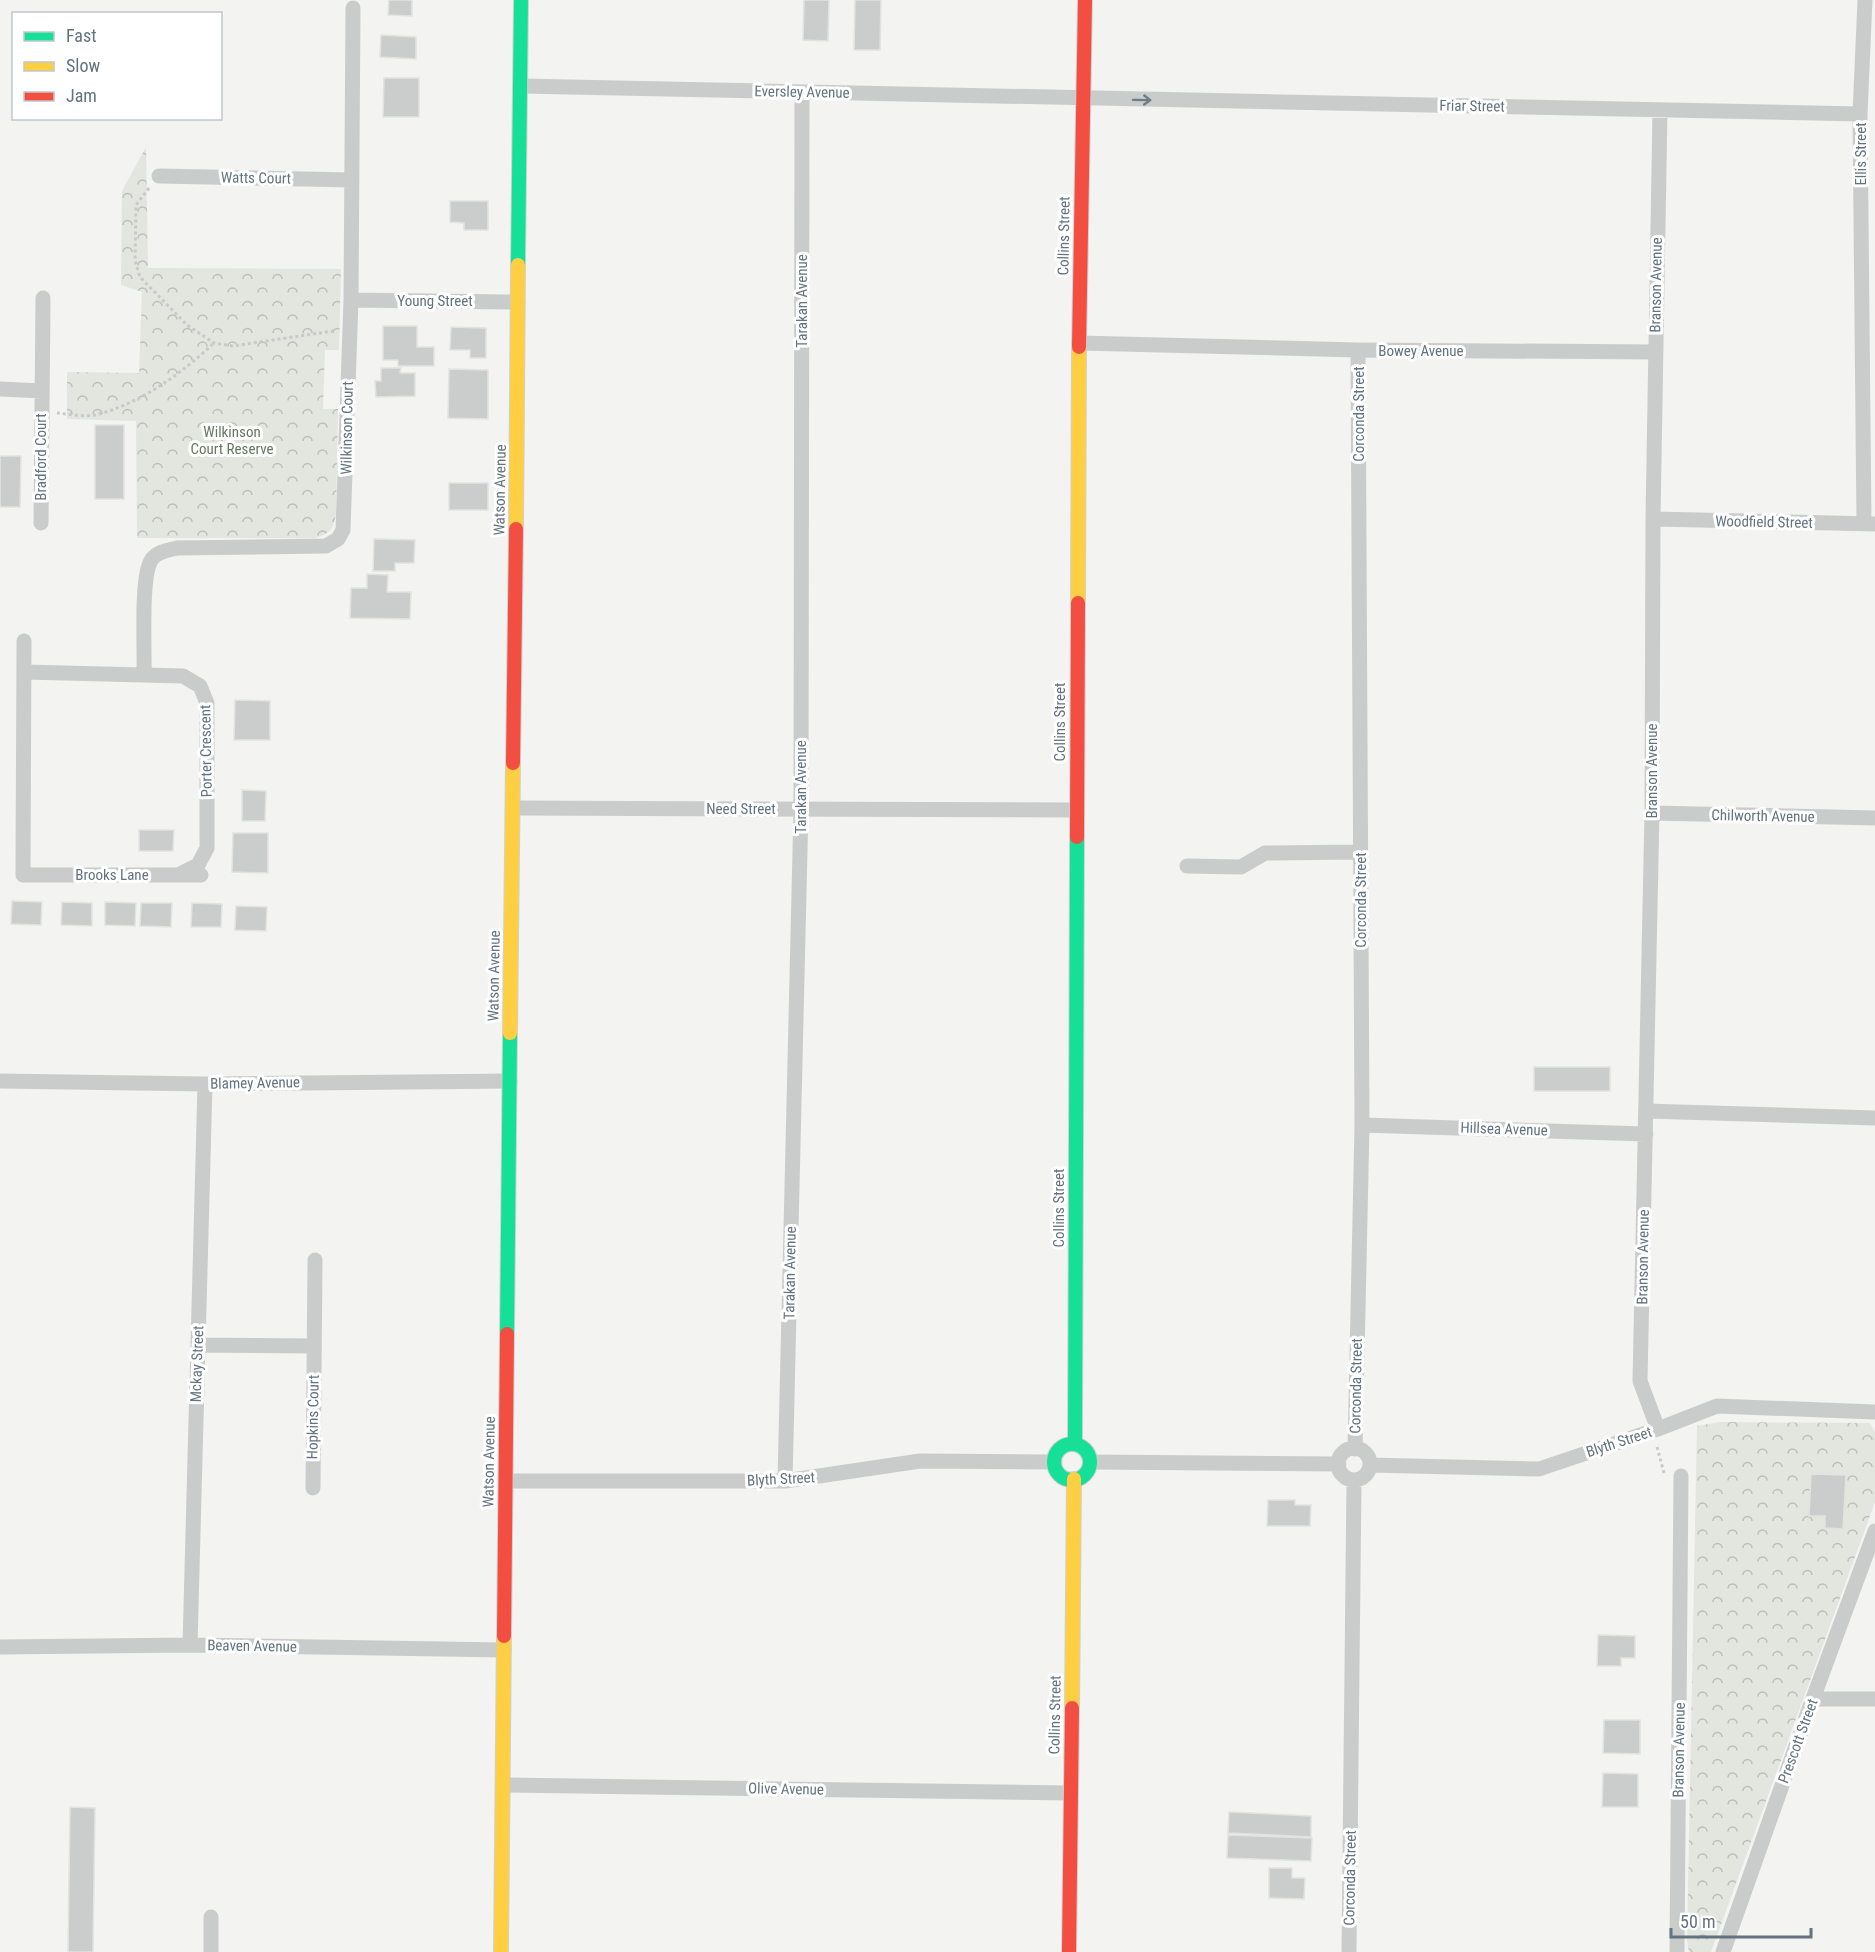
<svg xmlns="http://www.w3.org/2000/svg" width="1875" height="1952" font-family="'Roboto Condensed',sans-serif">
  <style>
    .park { fill: url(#park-crowns) }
    .building { fill: #cbcdcd; stroke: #e2e2e1; stroke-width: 1.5 }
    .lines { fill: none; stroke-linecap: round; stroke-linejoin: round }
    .fast-casing { stroke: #d0d1d0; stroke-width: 16 }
    .slow-casing { stroke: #d0d1d0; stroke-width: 16 }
    .jam-casing { stroke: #d0d1d0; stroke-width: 16 }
    .path { stroke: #c8c9c9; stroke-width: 3; stroke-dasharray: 3 3; stroke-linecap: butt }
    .street { stroke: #cacccc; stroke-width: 15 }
    .fast { stroke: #16e098; stroke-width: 14 }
    .slow { stroke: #ffcf43; stroke-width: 14 }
    .jam { stroke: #f24e42; stroke-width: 14 }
    .oneway { stroke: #6d7c88 }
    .labels { text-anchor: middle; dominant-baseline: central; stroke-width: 6; stroke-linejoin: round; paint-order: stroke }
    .street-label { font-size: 15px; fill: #637380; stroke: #fff }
    .park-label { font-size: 15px; fill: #667862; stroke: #fff }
  </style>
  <defs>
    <pattern id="park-crowns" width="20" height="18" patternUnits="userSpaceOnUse" patternTransform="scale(1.5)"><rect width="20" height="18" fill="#e2e6df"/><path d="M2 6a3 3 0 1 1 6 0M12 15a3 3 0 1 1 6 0" fill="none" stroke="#bbbfba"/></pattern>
  </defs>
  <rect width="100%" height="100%" fill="#f3f3f1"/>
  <path class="park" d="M146 147 148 268 341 269 339 350H325L323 409H338L336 514C334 528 329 535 315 538H137L136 421 67 419V372L139 373 142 292 121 285 122 191Z
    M1720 1422 1870 1423 1875 1432V1502L1711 1952H1689L1687 1941 1697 1426Z"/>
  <path class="building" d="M389 0H412V16L388 15Z
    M804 0H829L828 41 803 40Z
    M855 0H881L880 50H854Z
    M381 35 416 37V59L380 57Z
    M384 78H419V117H383Z
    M450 201H488V230H464V223L450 222Z
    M383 326H417V347H434V366H398V360H383Z
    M451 327 486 328V358H470V350H450Z
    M381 368H401L400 373H415V396L376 397 375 381H381Z
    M449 369 488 370V419L448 418Z
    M95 425H124V499H95Z
    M0 456H21L20 507H0Z
    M449 483H488V510H449Z
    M374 539 415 540 414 563H395V571H373Z
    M367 574 388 575 387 592H411L410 619 350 618 351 588H367Z
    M235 700 270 701V740H234Z
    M242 790 266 791 265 821H242Z
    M139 830H174L173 851H139Z
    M233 833H268V873L232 872Z
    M12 901 42 902 41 925 11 924Z
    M62 902 92 903V926L61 925Z
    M105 902 136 903 135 926 105 925Z
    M141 903H172L171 927 140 926Z
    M192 903 222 904 221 927H191Z
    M236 906 267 907 266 931 235 930Z
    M1534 1067H1610V1091H1534Z
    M1811 1474 1846 1475 1843 1529 1825 1528V1516H1809Z
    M1268 1500H1295V1505H1311L1310 1526H1267Z
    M1598 1635 1635 1636V1658H1621V1666H1597Z
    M1604 1720H1640V1754L1603 1753Z
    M1603 1773 1638 1774V1807H1602Z
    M70 1807 95 1808 93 1952H68Z
    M1229 1812 1311 1816V1837L1228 1833Z
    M1228 1835 1312 1838 1311 1861 1227 1858Z
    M1269 1868H1292V1878H1305L1304 1899 1269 1898Z"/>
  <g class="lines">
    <g class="fast-casing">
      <path id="fast" d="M518 265 521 0
        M507 1334 510 1033
        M1075 1444 1077 837
        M1054 1462a18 18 0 1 1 36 0a18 18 0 1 1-36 0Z"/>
    </g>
    <g class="slow-casing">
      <path id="slow" d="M516 529 518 265
        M1078 603 1079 347
        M510 1033 513 763
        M1072 1708 1074 1479
        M501 1952 504 1636"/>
    </g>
    <g class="jam-casing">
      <path id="jam" d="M1079 347 1085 0
        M513 763 516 529
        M1077 837 1078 603
        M504 1636 507 1334
        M1069 1952 1072 1708"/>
    </g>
    <path class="path" d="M149 188 136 205 135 261 140 277 187 325 214 343 233 346 333 331
      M57 413C69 414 84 417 95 415 140 404 181 374 214 343
      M1657 1447 1664 1473"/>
    <path class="street" d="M520 86 1860 114
      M159 176 352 180
      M351 300 518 302
      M1079 343 1358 350 1655 352
      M0 389 42 391
      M1653 519 1875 524
      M41 523 43 298
      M1864 524 1860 114 1865 0
      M24 641 23 875H201
      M24 672 183 676 200 686 207 703V848L198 865 180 874
      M144 674C145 651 140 575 152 559 158 551 169 550 177 548L326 546 338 539 343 530 351 300 353 8
      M513 808 1076 810
      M1652 813 1875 818
      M1187 866 1241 867 1265 853 1360 852
      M0 1081 205 1084 510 1081
      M1646 1111 1875 1118
      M1362 1125 1646 1134
      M198 1345 314 1346
      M1658 1429 1640 1381 1652 813 1653 519 1660 110
      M1338 1464a16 16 0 1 1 32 0a16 16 0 1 1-32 0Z
      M1355 1449 1362 1125 1358 350
      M1090 1462 1339 1464
      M1370 1465 1539 1469 1658 1429 1717 1406 1875 1412
      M506 1481H785L920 1461 1055 1462
      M785 1481 801 809 802 92
      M313 1488 315 1260
      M190 1645 205 1084
      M0 1647 190 1645 504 1650
      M1813 1699H1875
      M503 1785 1070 1793
      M211 1952V1917
      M1349 1952 1354 1480
      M1677 1952 1681 1476
      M1723 1952 1808 1712 1875 1531"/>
    <use href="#fast" class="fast"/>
    <use href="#slow" class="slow"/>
    <use href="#jam" class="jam"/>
  </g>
  <defs><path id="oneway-shaft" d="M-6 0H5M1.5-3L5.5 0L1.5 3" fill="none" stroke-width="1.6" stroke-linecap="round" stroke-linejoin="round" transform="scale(1.5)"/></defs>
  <use class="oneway" href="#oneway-shaft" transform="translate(1142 100) rotate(1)"/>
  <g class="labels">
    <g class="street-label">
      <text transform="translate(802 92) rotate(1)">Eversley Avenue</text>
      <text transform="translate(1472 106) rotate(1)">Friar Street</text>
      <text transform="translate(1861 154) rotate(-90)">Ellis Street</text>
      <text transform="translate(256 178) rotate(1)">Watts Court</text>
      <text transform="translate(1064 236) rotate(-89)">Collins Street</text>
      <text transform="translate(1656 285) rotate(-89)">Branson Avenue</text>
      <text x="435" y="301">Young Street</text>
      <text transform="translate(802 301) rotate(-90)">Tarakan Avenue</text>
      <text x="1421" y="351">Bowey Avenue</text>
      <text transform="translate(1359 414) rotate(-90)">Corconda Street</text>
      <text transform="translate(347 428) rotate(-89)">Wilkinson Court</text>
      <text transform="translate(41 457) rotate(-90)">Bradford Court</text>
      <text transform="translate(500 490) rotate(-89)">Watson Avenue</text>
      <text transform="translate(1764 522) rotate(1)">Woodfield Street</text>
      <text transform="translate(1060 722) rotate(-90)">Collins Street</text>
      <text transform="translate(206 751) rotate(-91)">Porter Crescent</text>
      <text transform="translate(1652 771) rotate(-90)">Branson Avenue</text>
      <text transform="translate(801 787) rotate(-90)">Tarakan Avenue</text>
      <text x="741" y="809">Need Street</text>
      <text transform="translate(1763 816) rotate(1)">Chilworth Avenue</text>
      <text x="112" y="875">Brooks Lane</text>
      <text transform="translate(1361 900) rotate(-90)">Corconda Street</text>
      <text transform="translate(494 976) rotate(-89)">Watson Avenue</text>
      <text transform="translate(255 1083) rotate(-1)">Blamey Avenue</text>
      <text transform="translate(1504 1129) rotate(2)">Hillsea Avenue</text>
      <text transform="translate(1059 1208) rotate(-90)">Collins Street</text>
      <text transform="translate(1643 1257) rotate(-89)">Branson Avenue</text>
      <text transform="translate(790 1273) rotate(-89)">Tarakan Avenue</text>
      <text transform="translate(197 1364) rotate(-88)">Mckay Street</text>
      <text transform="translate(1356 1386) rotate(-89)">Corconda Street</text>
      <text transform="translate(313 1417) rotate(-89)">Hopkins Court</text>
      <text transform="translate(1619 1442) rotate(-18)">Blyth Street</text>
      <text transform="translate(489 1462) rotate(-89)">Watson Avenue</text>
      <text transform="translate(781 1479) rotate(-3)">Blyth Street</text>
      <text transform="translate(252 1646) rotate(1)">Beaven Avenue</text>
      <text transform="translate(1055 1715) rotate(-89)">Collins Street</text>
      <text transform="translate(1798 1741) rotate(-70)">Prescott Street</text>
      <text transform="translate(1679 1750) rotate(-89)">Branson Avenue</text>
      <text transform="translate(786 1789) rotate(1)">Olive Avenue</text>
      <text transform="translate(1350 1878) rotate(-89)">Corconda Street</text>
    </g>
    <g class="park-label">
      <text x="232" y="432">Wilkinson<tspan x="232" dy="17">Court Reserve</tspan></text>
    </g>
  </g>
  <rect x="12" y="12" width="210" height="108" fill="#ffffff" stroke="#c1c7cc" stroke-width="1.5"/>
  <rect x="24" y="32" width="30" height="9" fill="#16e098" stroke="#c1c7cc" stroke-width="1.5"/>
  <text x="66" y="42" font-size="18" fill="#637380">Fast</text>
  <rect x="24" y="62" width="30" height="9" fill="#ffcf43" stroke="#c1c7cc" stroke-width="1.5"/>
  <text x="66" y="72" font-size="18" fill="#637380">Slow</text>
  <rect x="24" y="92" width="30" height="9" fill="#f24e42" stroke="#c1c7cc" stroke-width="1.5"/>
  <text x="66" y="102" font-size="18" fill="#637380">Jam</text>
  <path d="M1671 1928v9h140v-9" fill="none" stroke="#637380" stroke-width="3"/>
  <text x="1680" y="1928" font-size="18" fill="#637380" stroke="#ffffff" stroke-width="4.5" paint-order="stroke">50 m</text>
</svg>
